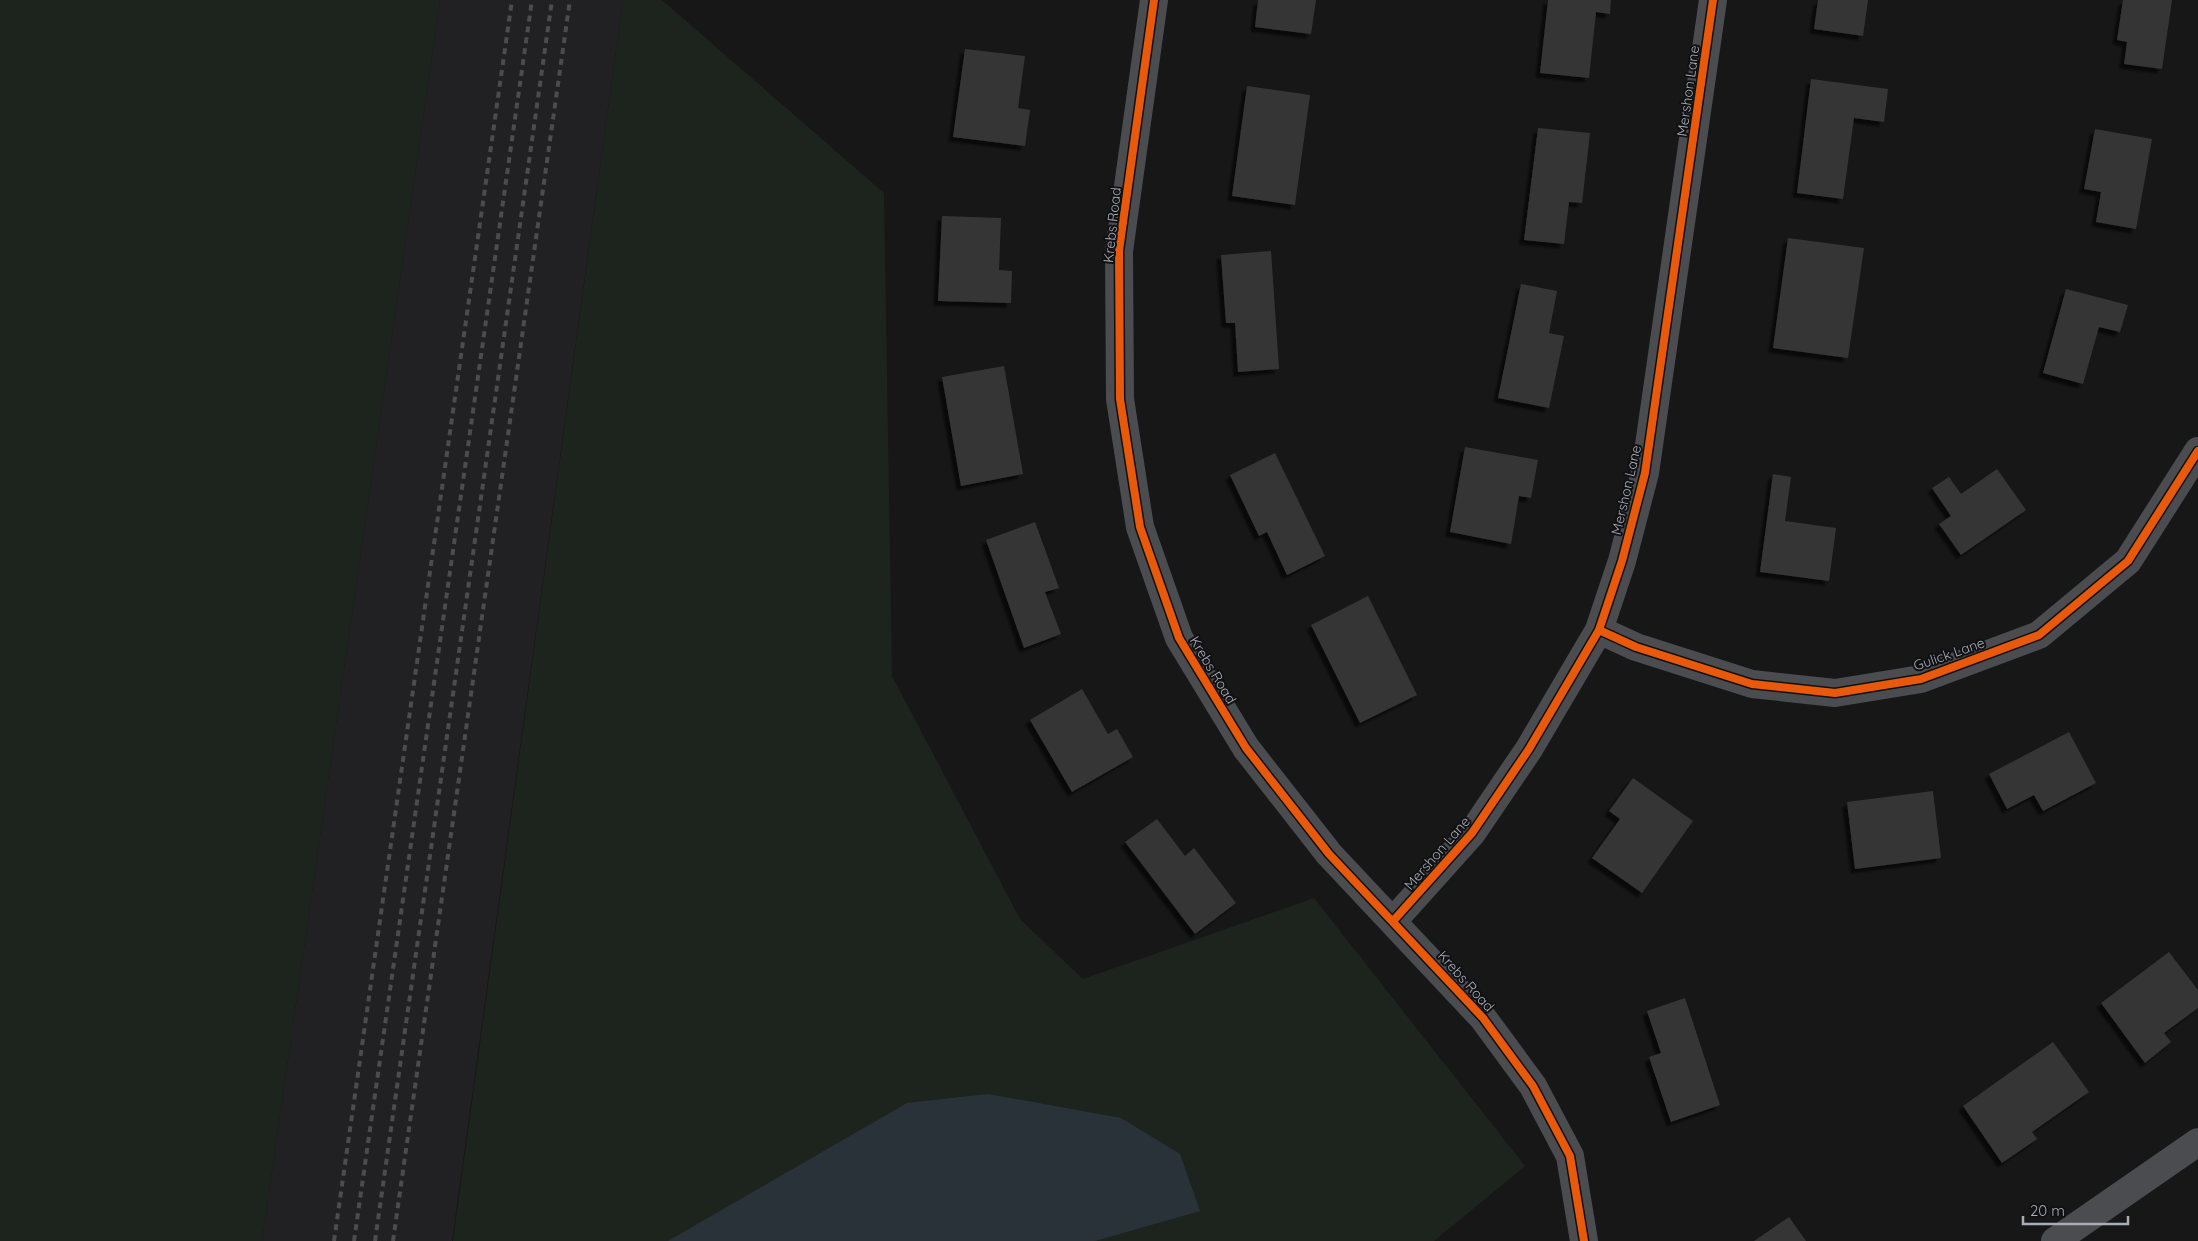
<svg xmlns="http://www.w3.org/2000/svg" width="2198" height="1241" font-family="Quicksand,sans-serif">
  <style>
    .built { fill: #212123 }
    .green { fill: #1d241e }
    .water { fill: #2a3239 }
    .building { fill: #353536; filter: url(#shadow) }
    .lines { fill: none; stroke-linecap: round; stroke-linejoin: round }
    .minor { stroke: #4b4c50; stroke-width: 28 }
    .rail { stroke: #4b4c4f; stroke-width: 4; stroke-dasharray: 6 5; stroke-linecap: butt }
    .cycleway-casing { stroke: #111113; stroke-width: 11 }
    .cycleway { stroke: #e8590c; stroke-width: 8 }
    .labels { text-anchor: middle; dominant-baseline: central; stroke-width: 4; stroke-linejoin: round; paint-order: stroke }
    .street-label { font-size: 14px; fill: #a8adb8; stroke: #111113 }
  </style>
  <defs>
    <filter id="shadow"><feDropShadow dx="-4.5" dy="4.5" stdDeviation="1" flood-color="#0009"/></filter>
  </defs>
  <rect width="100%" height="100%" fill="#171717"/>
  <path class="built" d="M440 0H623L452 1241H262Z"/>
  <path class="green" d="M0 0H440L262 1241H0Z
    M623 0H662L884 193 892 676 1020 919 1083 979 1314 898 1525 1166 1434 1241H453Z"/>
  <path class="water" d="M988 1094 1121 1118 1180 1154 1200 1211 1095 1241H668L907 1103Z"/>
  <path class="building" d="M1258 0H1316L1311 34 1255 27Z
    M1548 0H1611L1610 14 1596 12 1589 78 1540 73Z
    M1818 0H1868L1863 36 1814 29Z
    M2123 0H2172L2162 69 2124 64 2127 42 2117 40Z
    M965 49 1025 56 1018 108 1030 110 1025 146 953 137Z
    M1811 79 1888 89 1884 122 1854 118 1843 199 1797 193Z
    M1247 86 1310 95 1295 205 1232 196Z
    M1538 128 1590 133 1582 203 1569 202 1564 244 1524 240Z
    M2095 129 2152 139 2136 229 2096 222 2101 192 2084 189Z
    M942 216 1001 218 999 270 1012 271 1011 303 938 301Z
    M1788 238 1864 248 1848 358 1773 348Z
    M1271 251 1279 369 1238 372 1235 323H1226L1221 255Z
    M1521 284 1557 291 1549 333 1564 336 1549 408 1498 398Z
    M2066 289 2128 305 2120 332 2099 327 2083 384 2043 373Z
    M1004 366 1023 474 961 486 942 377Z
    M1465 447 1538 460 1531 498 1519 496 1511 544 1450 532Z
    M1275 453 1325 556 1287 575 1267 532 1259 536 1230 475Z
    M1997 469 2026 510 1961 555 1939 524 1951 516 1932 488 1949 477 1961 494Z
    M1773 474 1791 477 1785 521 1836 528 1829 581 1760 572Z
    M1035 522 1059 588 1045 592 1061 634 1024 648 986 540Z
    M1368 596 1417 695 1360 723 1311 625Z
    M1082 689 1108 734 1117 729 1133 757 1072 792 1030 720Z
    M2069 732 2096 783 2043 811 2034 795 2007 809 1989 774Z
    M1633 778 1693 821 1642 893 1592 858 1620 819 1609 811Z
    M1933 791 1941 858 1855 869 1847 802Z
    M1157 819 1185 856 1194 848 1236 903 1195 934 1125 842Z
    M2169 952 2198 990V1008L2164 1033 2171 1042 2145 1063 2101 1003Z
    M1685 998 1720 1105 1671 1122 1649 1057 1661 1053 1647 1011Z
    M2053 1042 2089 1092 2032 1132 2037 1139 2002 1163 1963 1106Z
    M1789 1217 1806 1241H1754Z"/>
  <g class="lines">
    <path class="minor" d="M1154 0 1119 251 1120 399 1140 527 1179 638 1246 748 1329 854 1483 1018 1533 1086 1570 1156 1584 1241
      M1599 630 1636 647 1752 684 1835 693 1921 679 2039 635 2128 561 2198 451
      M1394 920 1472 833 1529 749 1599 630 1622 561 1645 473 1713 0
      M2055 1241 2198 1142"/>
    <path class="rail" d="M334 1241 512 0
      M354 1241 532 0
      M375 1241 552 0
      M393 1241 570 0"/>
    <g class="cycleway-casing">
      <path id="cycleway" d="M1154 0 1119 251 1120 399 1140 527 1179 638 1246 748 1329 854 1483 1018 1533 1086 1570 1156 1584 1241
        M1599 630 1636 647 1752 684 1835 693 1921 679 2039 635 2128 561 2198 451
        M1394 920 1472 833 1529 749 1599 630 1622 561 1645 473 1713 0"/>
    </g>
    <use href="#cycleway" class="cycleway"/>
  </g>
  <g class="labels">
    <g class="street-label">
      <text transform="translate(1688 91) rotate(-82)">Mershon Lane</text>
      <text transform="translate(1112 225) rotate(-84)">Krebs Road</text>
      <text transform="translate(1626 490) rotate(-77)">Mershon Lane</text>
      <text transform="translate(1949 654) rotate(-19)">Gulick Lane</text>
      <text transform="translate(1213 670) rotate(59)">Krebs Road</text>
      <text transform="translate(1437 853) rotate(-49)">Mershon Lane</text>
      <text transform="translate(1466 981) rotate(48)">Krebs Road</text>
    </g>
  </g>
  <path d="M2023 1216v8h105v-8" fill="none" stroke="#a8adb8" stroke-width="2.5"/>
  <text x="2030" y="1216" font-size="15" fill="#a8adb8" stroke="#111113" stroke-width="4" paint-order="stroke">20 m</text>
</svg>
